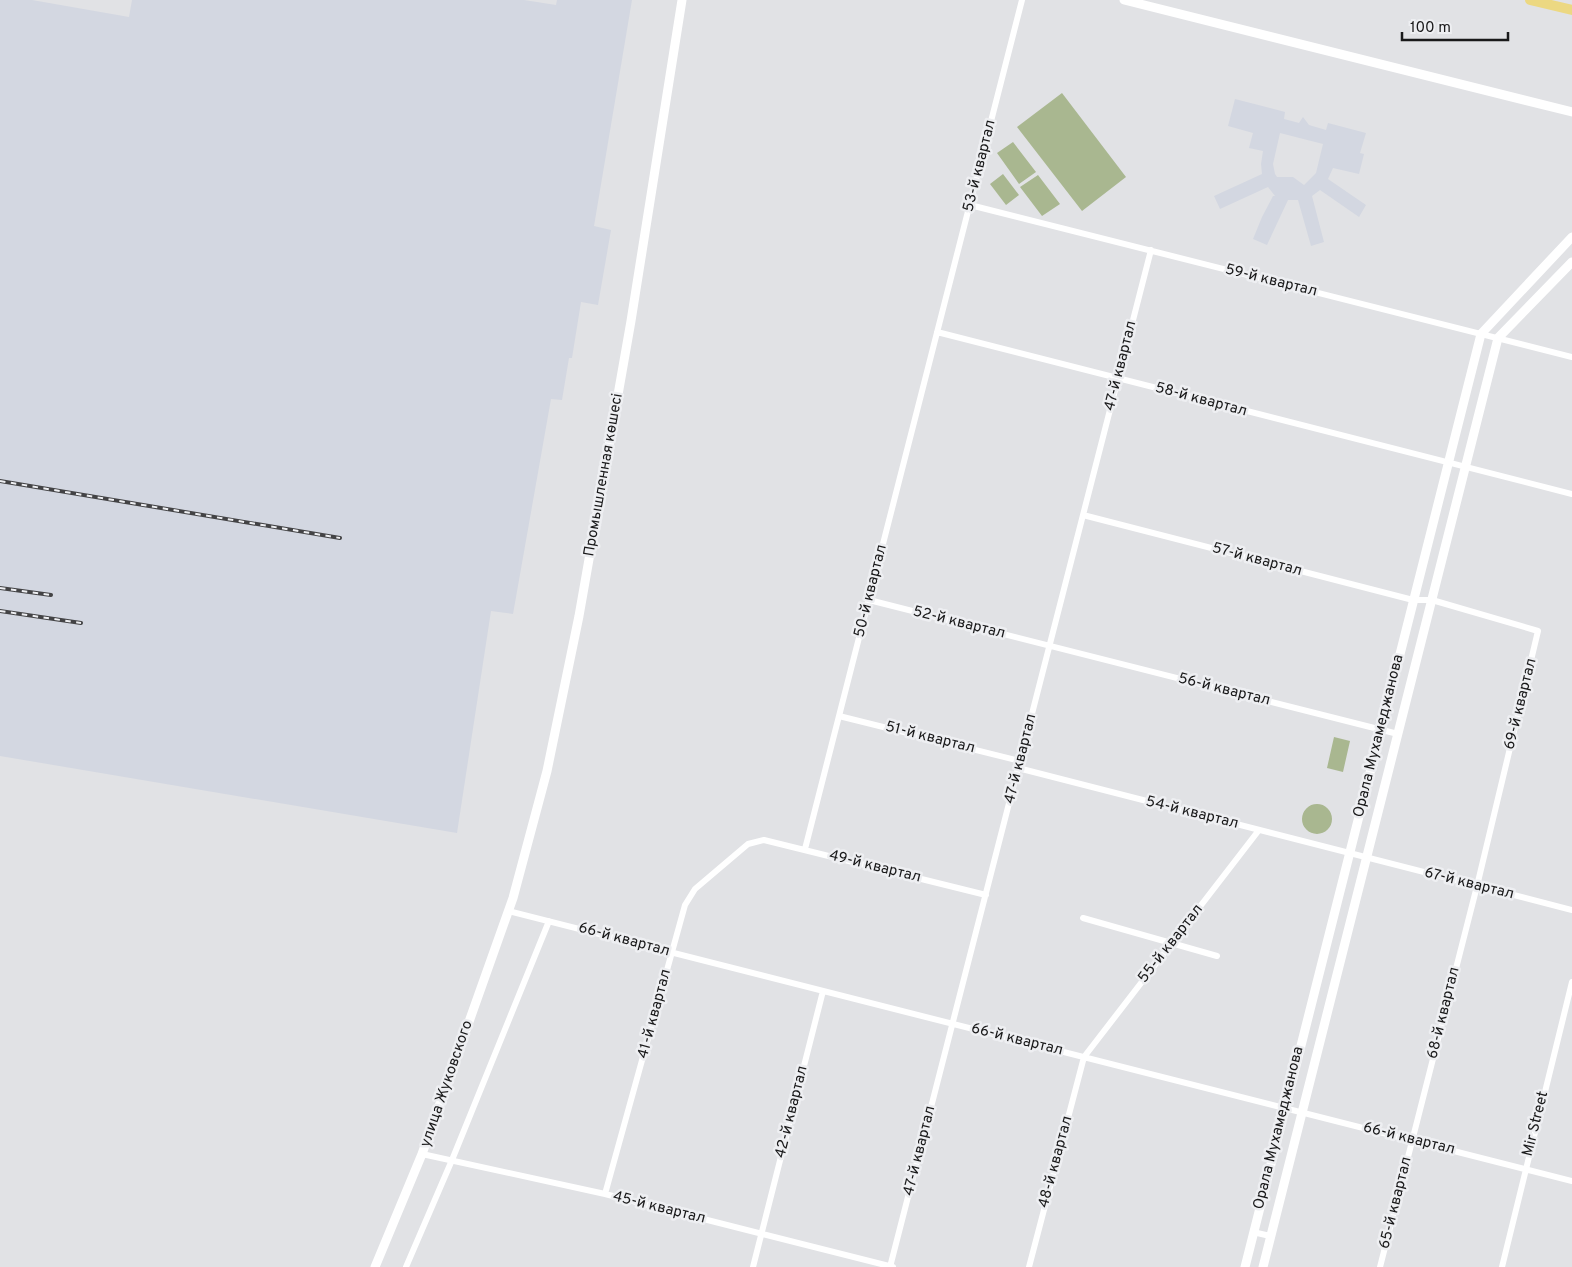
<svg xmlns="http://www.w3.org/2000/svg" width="1572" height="1267" font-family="Overpass,sans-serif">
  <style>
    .built { fill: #d3d7e1; fill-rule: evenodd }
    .green { fill: #a9b790 }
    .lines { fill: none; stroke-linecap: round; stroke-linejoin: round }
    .street { stroke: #fff; stroke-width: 6 }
    .secondary { stroke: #fff; stroke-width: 9 }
    .primary { stroke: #ecd882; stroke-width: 10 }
    .rail-casing { stroke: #434345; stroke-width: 4 }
    .rail { stroke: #eeeff2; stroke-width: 2; stroke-dasharray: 5.5; stroke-linecap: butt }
    .labels { text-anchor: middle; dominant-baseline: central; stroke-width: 5; stroke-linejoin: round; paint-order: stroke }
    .street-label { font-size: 15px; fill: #19191a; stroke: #eeeff2 }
  </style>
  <rect width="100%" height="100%" fill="#e1e2e5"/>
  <path class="built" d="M0 0H32L129 17 132 0H524L556 5 557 0H632L594 226 611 230 598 305 581 302 572 358H569L562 400 551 399 513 614 491 611 457 833 0 756Z
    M1235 99 1285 112 1284 119 1299 123 1303 117 1309 125 1326 130 1328 123 1366 133 1360 153 1364 154 1359 174 1333 168 1328 179 1366 205 1359 217 1320 190 1312 196 1324 242 1311 246 1298 200H1288L1267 245 1253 239 1262 217 1273 196H1275L1268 187 1220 209 1214 196 1262 174 1261 164 1263 151 1249 148 1253 133 1228 126ZM1280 133 1323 144 1316 173 1304 185 1293 177H1277L1275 174 1273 164Z"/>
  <path class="green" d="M1062 93 1126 177 1082 211 1017 127Z
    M1013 142 1036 172 1019 184 997 153Z
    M1003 174 1019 195 1006 205 990 184Z
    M1038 175 1060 204 1042 216 1020 187Z
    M1334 737 1350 741 1343 772 1327 768Z
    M1302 819a15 15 0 1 1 30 0a15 15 0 1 1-30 0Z"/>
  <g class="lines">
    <path class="street" d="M970 205 1572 357
      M937 332 1572 494
      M1083 515 1413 600H1432L1538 631 1477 886 1380 1267
      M869 600 1398 734
      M839 716 1020 761
      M1018 768 1572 910
      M805 849 1022 0
      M508 911 1572 1181
      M1083 918 1217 956
      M422 1154 605 1194 893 1267
      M605 1194 685 905 695 889 748 844 764 840 986 895
      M1253 1232 1270 1236
      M406 1267 452 1160 549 921
      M753 1267 823 991
      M890 1267 1151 250
      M1029 1267 1084 1057 1259 830
      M1502 1267 1572 982"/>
    <path class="secondary" d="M1124 0 1572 112
      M375 1267 422 1154 513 898 547 771 579 616 631 321 682 0
      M1245 1267 1481 334 1572 237
      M1263 1267 1498 338 1572 262"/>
    <path class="primary" d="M1530 0 1572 10"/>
    <g class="rail-casing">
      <path id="rail" d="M0 481 340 538
        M0 588 51 595
        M0 611 81 623"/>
    </g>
    <use href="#rail" class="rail"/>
  </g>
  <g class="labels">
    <g class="street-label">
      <text transform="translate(980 166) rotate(-76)">53-й квартал</text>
      <text transform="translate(1271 281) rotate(14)">59-й квартал</text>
      <text transform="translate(1121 366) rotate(-76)">47-й квартал</text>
      <text transform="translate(1201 400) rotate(15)">58-й квартал</text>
      <text transform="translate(604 475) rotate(-80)">Промышленная көшесі</text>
      <text transform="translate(1257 560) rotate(15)">57-й квартал</text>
      <text transform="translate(871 591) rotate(-76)">50-й квартал</text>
      <text transform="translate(959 623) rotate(14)">52-й квартал</text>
      <text transform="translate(1224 690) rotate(14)">56-й квартал</text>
      <text transform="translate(1521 704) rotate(-76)">69-й квартал</text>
      <text transform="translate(1379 736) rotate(-76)">Орала Мухамеджанова</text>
      <text transform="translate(930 738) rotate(14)">51-й квартал</text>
      <text transform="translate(1021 759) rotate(-76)">47-й квартал</text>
      <text transform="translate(1192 813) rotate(14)">54-й квартал</text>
      <text transform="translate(875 867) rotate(14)">49-й квартал</text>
      <text transform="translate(1469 884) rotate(14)">67-й квартал</text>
      <text transform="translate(624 940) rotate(15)">66-й квартал</text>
      <text transform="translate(1171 944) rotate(-52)">55-й квартал</text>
      <text transform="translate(1444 1013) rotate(-76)">68-й квартал</text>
      <text transform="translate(655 1014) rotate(-75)">41-й квартал</text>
      <text transform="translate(1017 1040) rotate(14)">66-й квартал</text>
      <text transform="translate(447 1084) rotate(-71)">улица Жуковского</text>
      <text transform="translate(792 1112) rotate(-76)">42-й квартал</text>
      <text transform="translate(1536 1124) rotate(-76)">Mir Street</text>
      <text transform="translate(1279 1128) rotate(-76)">Орала Мухамеджанова</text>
      <text transform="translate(1409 1139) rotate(14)">66-й квартал</text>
      <text transform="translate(920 1151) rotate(-76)">47-й квартал</text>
      <text transform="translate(1056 1162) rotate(-75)">48-й квартал</text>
      <text transform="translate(1396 1203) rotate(-76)">65-й квартал</text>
      <text transform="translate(659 1208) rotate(14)">45-й квартал</text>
    </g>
  </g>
  <path d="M1402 32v8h106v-8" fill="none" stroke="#19191a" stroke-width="2.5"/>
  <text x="1410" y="32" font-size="15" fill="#19191a" stroke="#eeeff2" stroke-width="4" paint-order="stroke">100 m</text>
</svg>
